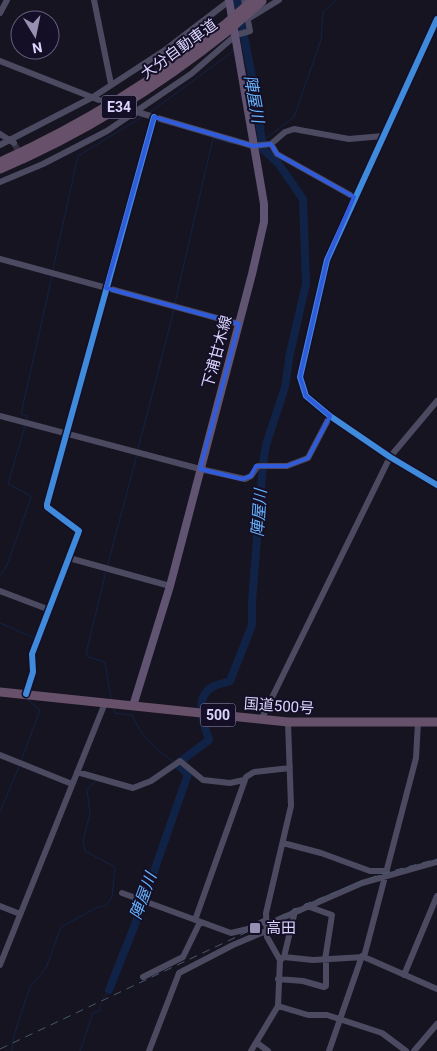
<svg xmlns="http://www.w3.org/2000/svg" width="437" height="1051" font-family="Roboto,'Noto Sans JP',sans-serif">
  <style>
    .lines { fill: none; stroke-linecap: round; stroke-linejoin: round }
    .stream { stroke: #102346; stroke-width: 1 }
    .river { stroke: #102346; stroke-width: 8 }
    .minor-tunnel { stroke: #343142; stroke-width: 6; stroke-dasharray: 6 3; stroke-linecap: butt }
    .minor { stroke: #4b4a61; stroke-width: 6 }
    .major { stroke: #605472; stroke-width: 8 }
    .highway { stroke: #67516a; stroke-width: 9 }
    .rail { stroke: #45596a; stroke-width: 1; stroke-dasharray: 8 6; stroke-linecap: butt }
    .highway-bridge { stroke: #67516a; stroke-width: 9 }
    .cycleway-casing { stroke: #140f26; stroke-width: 9 }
    .cycleway { stroke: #408adc; stroke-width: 6 }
    .marked { fill: none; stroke: #305cdc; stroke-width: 4; stroke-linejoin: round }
    .poi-dot { fill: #9691b1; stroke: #140f26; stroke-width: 2 }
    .labels { text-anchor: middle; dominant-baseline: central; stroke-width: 4; stroke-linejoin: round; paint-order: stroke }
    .shield { fill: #140f26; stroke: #9f9abd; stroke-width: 1 }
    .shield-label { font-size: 14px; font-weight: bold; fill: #dbd5fe }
    .street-label { font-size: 15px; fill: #dbd5fe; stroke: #140f26 }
    .poi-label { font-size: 15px; fill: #dbd5fe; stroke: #140f26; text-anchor: start }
    .water-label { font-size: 16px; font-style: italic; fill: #65b2fd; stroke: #140f26 }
  </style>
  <rect width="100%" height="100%" fill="#171421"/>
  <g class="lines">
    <path class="stream" d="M240 46 246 45
      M149 113 235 50
      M262 141 294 117 321 40 323 12 336 0
      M259 149H263
      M53 269 78 156 142 117
      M175 303 213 138 233 144
      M26 420 27 416 21 414 52 276
      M138 449 174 310
      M107 567 137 455
      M106 571 86 654 88 657 105 662 111 699
      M0 575 7 565 31 498V496L8 484 25 426
      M0 623 34 638
      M113 708 115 713 132 715C141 736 155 749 174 762
      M21 761 40 710 27 699
      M0 812 19 767
      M103 998 109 990
      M12 1051 14 1035 30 987 46 968 61 927 98 907 106 906 112 897 115 867 85 851 83 841 90 814 87 790 97 780
      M80 1051 93 1013 99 1011 101 1004"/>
    <path class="river" d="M109 990 138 917 188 774 177 764 209 740C204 723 192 698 214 686 219 684 225 683 230 681L252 625V602L263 463 266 445 285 387 290 353 306 284 303 199 278 163 263 149 255 92 237 0"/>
    <path class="minor-tunnel" d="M14 144 27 162"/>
    <path class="minor" d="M94 0 111 84
      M0 13 7 0
      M248 19 279 0
      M437 19 327 260 300 377 306 396 330 416 390 457 437 485
      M0 61 99 100
      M130 110 253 146 271 144 285 132 294 129 349 139 383 136
      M0 134 14 143
      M271 144 277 154 354 197
      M0 145 93 97 165 50 229 1
      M0 182 43 164 107 131 191 74 236 35 250 31 244 0
      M0 259 239 324
      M0 416 200 469 245 479 251 476 258 466H287L308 458 330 416
      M69 558 170 586
      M0 591 50 610
      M26 694 33 672 32 654 79 531 47 507V504L154 117
      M261 720 390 457 437 401
      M0 755 72 784
      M77 772 133 788 151 781 180 761 203 780 230 783 244 780
      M283 843 321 853 370 871H387
      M122 893 231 933 248 929 266 920
      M0 906 20 914
      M307 906 332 915 325 960
      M195 920 246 777 254 772 290 768
      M266 925 362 883 437 862
      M284 957 295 911
      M364 957 416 758 418 722
      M280 960 284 957 313 960 364 957 437 989
      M0 965 105 703
      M404 975 437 896
      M143 977 183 957 200 922
      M278 979 303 981 324 987 326 986V960
      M278 1006 308 1015H327L382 1033 406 1051
      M257 1043 268 1051
      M149 1051 179 973 233 945 266 931
      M251 1051 278 1006 280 960 267 937 266 913 291 806 288 722
      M329 1051 362 956
      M414 1051 437 1024"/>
    <path class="major" d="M133 706 170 586 252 274 264 222V204L229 0"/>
    <path class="highway" d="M0 162C82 125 158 78 228 22
      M0 169C83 134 159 86 229 30
      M0 692 288 722H437"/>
    <path class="rail" d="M0 1049 306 904 381 874 437 859"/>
    <path class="highway-bridge" d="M228 22 253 0
      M229 30 262 1"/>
    <g class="cycleway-casing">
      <path id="cycleway" d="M437 19 327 260 300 377 306 396 330 416 390 457 437 485
        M26 694 33 672 32 654 79 531 47 507V504L154 117"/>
    </g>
    <use href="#cycleway" class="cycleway"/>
  </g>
  <path class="marked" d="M154 117 253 146 271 144 277 154 354 197 327 260 300 377 306 396 330 416 308 458 287 466H256L251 476 242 479 200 469 239 324 106 288Z"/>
  <rect class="poi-dot" x="249" y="922" width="12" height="12" rx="2.5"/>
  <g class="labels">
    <g class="shield">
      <rect x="101.5" y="95.5" width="35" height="23" rx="4"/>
      <rect x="200.5" y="703.5" width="35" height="23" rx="4"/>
    </g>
    <g class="shield-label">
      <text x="119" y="107">E34</text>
      <text x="218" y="715">500</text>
    </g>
    <g class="street-label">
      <text transform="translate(179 49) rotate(-36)">大分自動車道</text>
      <text transform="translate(217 352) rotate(-75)">下浦甘木線</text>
      <text transform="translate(279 706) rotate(4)">国道500号</text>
    </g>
    <g class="poi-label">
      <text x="266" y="928">高田</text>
    </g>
    <g class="water-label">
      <text transform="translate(254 99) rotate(80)">陣屋川</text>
      <text transform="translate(259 513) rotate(-86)">陣屋川</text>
      <text transform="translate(143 896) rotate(-70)">陣屋川</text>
    </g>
  </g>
  <g transform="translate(35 35) rotate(170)"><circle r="24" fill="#140f26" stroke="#645e7c"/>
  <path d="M0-4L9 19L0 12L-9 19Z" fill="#9691b1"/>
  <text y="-8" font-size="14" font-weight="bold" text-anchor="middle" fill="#dbd5fe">N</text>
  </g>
</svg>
